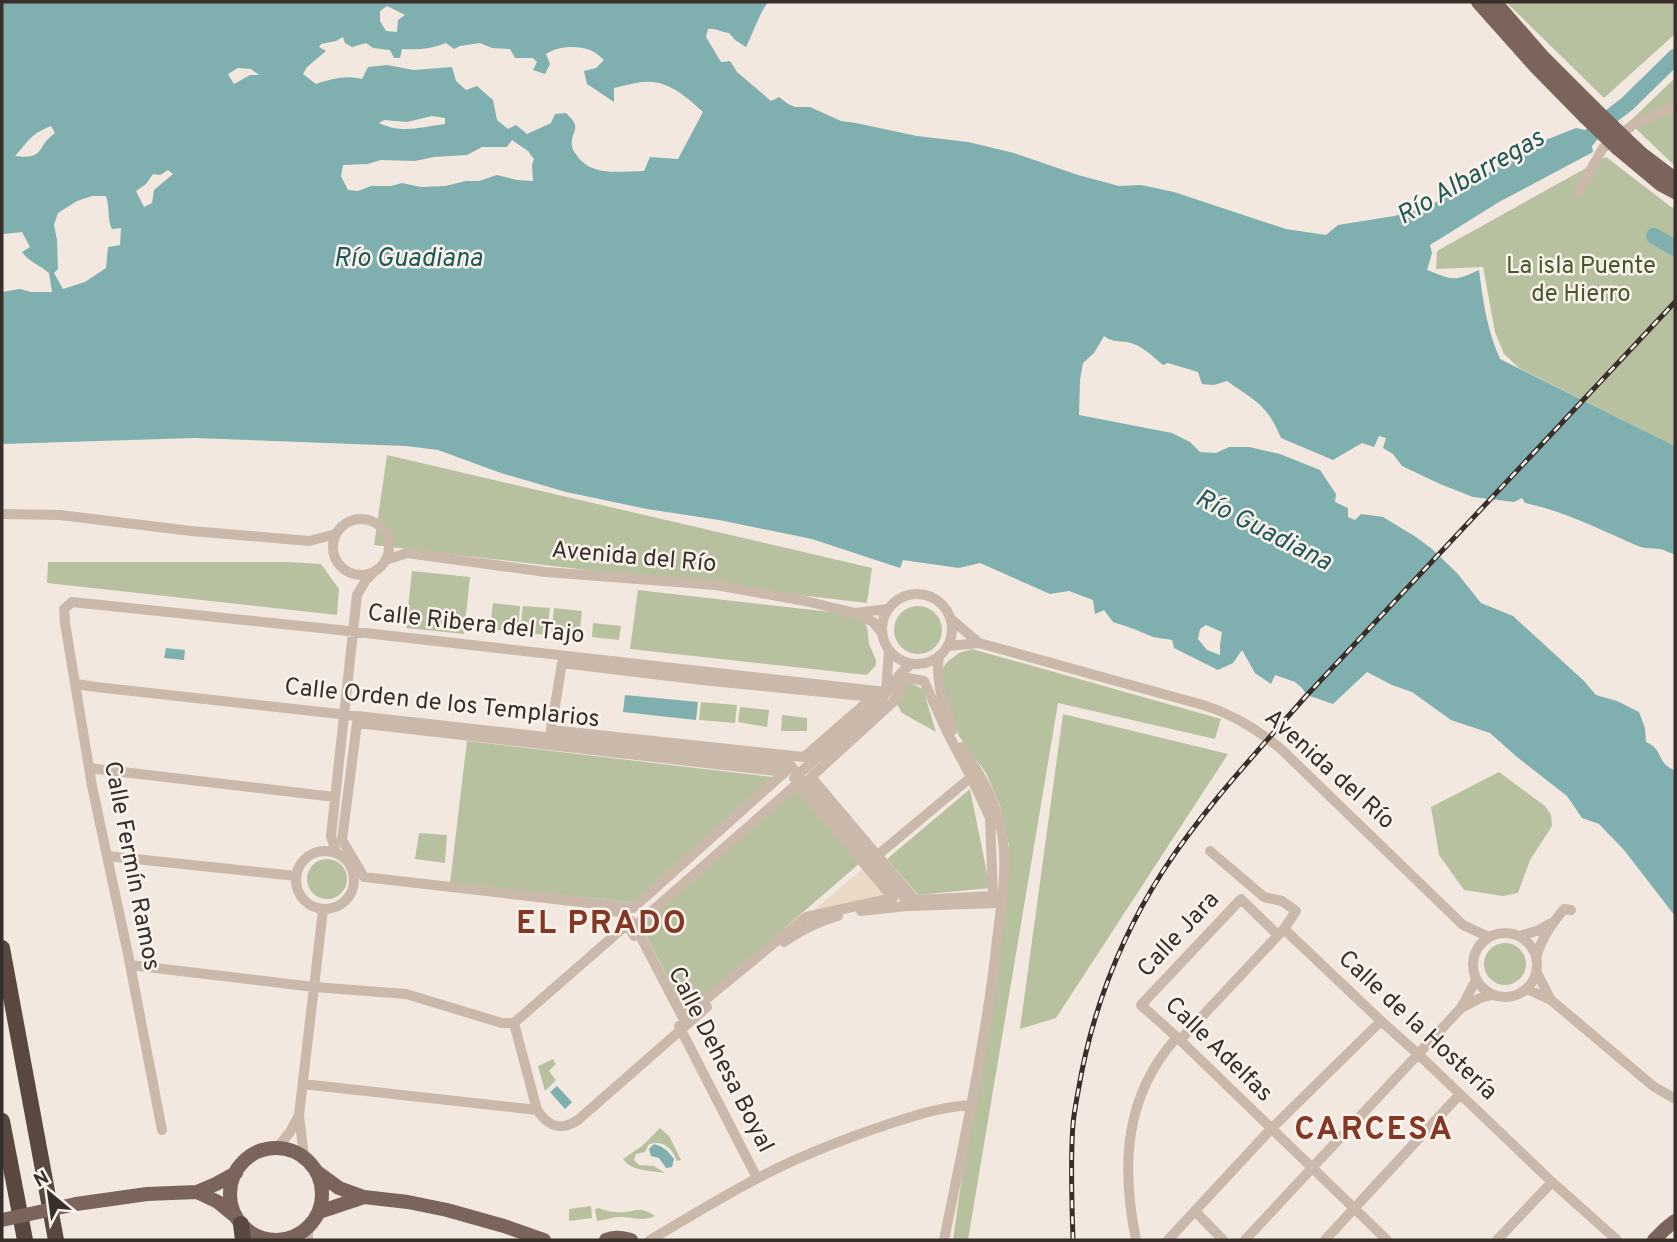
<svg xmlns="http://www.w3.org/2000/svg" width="1677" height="1242" font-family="Overpass,sans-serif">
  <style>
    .green { fill: #b7c19f }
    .plaza { fill: #ead9c7 }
    .water { fill: #7fafae; fill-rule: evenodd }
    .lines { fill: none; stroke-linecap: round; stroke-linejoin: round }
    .river { stroke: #7fafae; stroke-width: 16 }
    .minor { stroke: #cab8ab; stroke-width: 10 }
    .major { stroke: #7a645c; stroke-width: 14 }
    .highway { stroke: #594841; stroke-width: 16 }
    .rail-casing { stroke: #382e2a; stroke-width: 5 }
    .rail { stroke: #faf3ec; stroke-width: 2.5; stroke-dasharray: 8; stroke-linecap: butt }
    .major-bridge { stroke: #7a645c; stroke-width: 14 }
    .labels { text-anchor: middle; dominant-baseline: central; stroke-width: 5; stroke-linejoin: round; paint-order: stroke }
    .park-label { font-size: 24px; fill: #49562e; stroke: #faf3ec }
    .street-label { font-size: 24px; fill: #382e2a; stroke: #faf3ec }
    .water-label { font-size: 26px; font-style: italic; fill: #205859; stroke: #faf3ec }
    .district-label { font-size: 32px; font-weight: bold; letter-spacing: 2px; fill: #853725; stroke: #faf3ec }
  </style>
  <rect width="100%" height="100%" fill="#f2e8df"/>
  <path class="green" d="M1506 2H1675V34L1604 98Z
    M1675 78V166L1629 122Z
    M1606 157 1670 206 1675 209V446L1519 368 1504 354 1495 332 1483 267 1436 269 1437 251Z
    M387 455 872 568 867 603 374 545Z
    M48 562H289L321 564 339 589 337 615 47 583Z
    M412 571 470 577 464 634 406 628Z
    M638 590 848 614 860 619 864 622 867 627 869 644 876 660V665L867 675 630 649Z
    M493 603 520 606 518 632 490 629Z
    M894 630a24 24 0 1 1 48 0a24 24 0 1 1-48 0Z
    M523 606 550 608 547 635 520 632Z
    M554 608 582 611 579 638 551 635Z
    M593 623 621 626 619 640 592 637Z
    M972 649 1221 719 1215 739 1058 703 968 1240H953L1009 845 1000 806 986 773 959 736 941 684V671L947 662 959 653Z
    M910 683 923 689 936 732 902 713 896 702Z
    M701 702 737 705 735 723 699 720Z
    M740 707 769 710 767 727 738 722Z
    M1063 714 1228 754 1056 1018 1020 1029Z
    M782 715 807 718V731H781Z
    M467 741 773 777 636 903 450 883Z
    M1499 772 1545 806 1551 815 1552 826 1530 860 1518 893 1503 896 1464 890 1439 855 1431 807Z
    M798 788 860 863 686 1013 640 924Z
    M970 789 990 888 918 895 887 859Z
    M419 833 447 835 445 863 415 859Z
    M307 879a20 20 0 1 1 40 0a20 20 0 1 1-40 0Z
    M1484 964a21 21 0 1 1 42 0a21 21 0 1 1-42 0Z
    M553 1059 556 1064 549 1071 556 1080 545 1091 538 1066Z
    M660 1128 669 1136 681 1160 677 1161C672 1148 664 1140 649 1144L645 1152 636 1154 634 1160 639 1165 654 1166 665 1173C651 1171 631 1171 623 1159L642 1146Z
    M591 1206 592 1218 569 1221V1209Z
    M599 1208C604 1210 610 1212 616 1212 633 1214 638 1204 655 1216 643 1222 633 1217 620 1217 613 1217 604 1220 597 1221L595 1209Z"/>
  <path class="plaza" d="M866 866 893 898 806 917Z"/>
  <path class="water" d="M2 2H768C758 16 754 31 746 47L735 40 729 33C721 32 715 28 708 29L706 37 721 62 730 61 737 72 771 101 779 97 788 104 795 107H810L841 121 856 123 917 136 968 142 1014 153 1078 175 1119 186 1141 185 1174 192 1286 229 1326 235 1338 225 1394 216 1424 208 1458 191 1538 143 1576 128 1585 130 1617 108 1627 104 1592 146 1593 152 1499 202 1430 245 1432 253 1427 270C1453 280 1453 282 1479 270 1483 301 1487 330 1500 359L1675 446V555C1670 553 1665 550 1660 549 1652 548 1645 549 1638 546 1601 530 1564 511 1525 503L1522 498 1514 502 1473 497 1440 484 1402 466 1393 454 1383 448 1386 438 1379 436 1374 447 1362 443 1333 460 1281 438C1267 404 1255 401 1227 381L1214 385 1202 384 1198 372 1168 363 1163 365C1152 356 1142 345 1127 342 1118 341 1112 342 1104 336L1094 353 1083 363 1080 380 1079 415 1172 433 1190 442 1200 452 1216 453 1229 447H1249L1280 454 1320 470 1336 494 1335 502 1348 508V517L1355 520 1361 514 1383 517 1416 537 1432 549 1457 573 1481 603 1513 616 1584 681 1596 695 1617 701 1639 712 1645 728 1646 742C1661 749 1657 755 1665 764 1668 767 1672 769 1675 771V916L1624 850 1599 824 1582 818 1567 796 1517 757 1490 733 1451 720 1412 692 1392 685 1367 672 1333 704 1307 695 1301 687 1295 682 1275 675 1271 684 1255 673 1242 650 1233 663 1218 670 1174 648 1172 640 1153 637 1134 629 1113 622 1104 610 1095 614 1093 600 1069 591 1050 594 980 563 959 568 903 560 900 568 812 539 719 520 647 509 566 492 501 473 438 450 406 446 195 438 2 444V292L20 289 31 292H52L49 273C40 265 29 262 22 252L30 247 22 232 4 234 2 230ZM387 6 405 15 398 20 397 32 386 31 380 21V11ZM343 37 345 43 352 47 366 43 373 48 390 50 394 58H400L402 49C418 50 431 49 446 43L454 49 460 46 480 43 492 48 510 49 515 58H533L537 62 533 70 545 74 550 64 546 54C557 46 577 45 590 50 595 52 601 57 604 60L596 68 584 71 587 84 614 102V88C623 86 633 83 643 82 667 79 687 97 703 112L678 159 650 157 644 171C621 171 593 177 578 157 575 153 573 151 572 147 570 129 584 130 566 113L555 114 551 123 527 134 516 125 508 129 497 120 493 100 477 86 466 90 456 81 452 67 414 70 387 65 368 67 362 79C345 75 332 79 316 84L303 74 307 67 326 51 319 47 321 44 336 41ZM238 68 251 69 259 75H250L234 84 228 74ZM432 116 445 118V124C422 127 400 134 379 123L384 120 407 122ZM51 126 55 133C36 146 46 160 15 156 29 141 30 134 51 126ZM512 140 528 151 534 159 532 165 533 181 517 180 497 175 479 181H466L445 186 421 187 402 183 391 186H371L358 191 348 190 341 176 343 165 368 164 381 160 415 161 434 157 467 155 482 147H507ZM168 170 173 174 154 190 152 203 144 207 136 191 146 184 153 174 160 175ZM92 196H106C110 207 107 220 112 229L121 228 120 245 108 247 106 268 85 282 63 289 54 273 58 269 57 240 54 225 58 213 77 201ZM1206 625 1222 632 1220 645V655L1207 650 1198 639 1200 629Z
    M166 648 185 650 184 660 164 658Z
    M625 695 698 702 696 720 623 712Z
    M557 1086 572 1102 565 1109 550 1092Z
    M654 1144C664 1147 668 1151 674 1159L672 1167 666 1168 659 1158 651 1156 649 1149Z"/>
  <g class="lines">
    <path class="river" d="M1610 117 1627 104 1675 57
      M1654 236 1675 248"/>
    <path class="minor" d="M1578 192 1603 148 1634 124 1675 106
      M2 514 60 515 191 531 309 541 336 534
      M333 547a28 28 0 1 1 56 0a28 28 0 1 1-56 0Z
      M386 560 407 553 546 572 716 585 805 601 855 613 873 622 882 633
      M882 629a35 35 0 1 1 70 0a35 35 0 1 1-70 0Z
      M855 613 887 609
      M951 619 979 643
      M948 646 979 643 1203 705C1233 714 1257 729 1281 749L1463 925 1489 937
      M939 656C935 684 944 704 953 730
      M562 663 702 680 873 697 804 757 551 730Z
      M908 678 924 681 947 732 971 777 990 818 993 896 915 900 811 777 893 702Z
      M76 684 96 687 789 764 903 896 907 906
      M886 692 889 650
      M357 723 785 772 633 908 364 877 342 840Z
      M89 768 335 797
      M794 778 878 704 901 673 911 664
      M797 784 893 898 806 917 683 1018 635 926Z
      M296 880a29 29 0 1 1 58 0a29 29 0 1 1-58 0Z
      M1210 851 1264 897 1282 901 1296 911 1284 929 1381 1021 1418 1054 1552 1182 1617 1240
      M336 852 331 836 357 595 366 580 373 573
      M107 856 296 876
      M873 859 976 773
      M612 911 620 912 634 936
      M861 911 907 906 1001 903
      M1473 965a32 32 0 1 1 64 0a32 32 0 1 1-64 0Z
      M1278 935 1241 899 1141 1005 1180 1040 1387 1240
      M1520 936 1539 930 1551 923
      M784 942C800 931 819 921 838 916
      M1537 955C1542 937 1552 924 1564 909L1571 910
      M130 965 314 987 406 994 502 1023H514
      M1537 973 1551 1000
      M1527 989 1551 1000 1653 1086 1675 1099
      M1461 1008 1480 998 1492 995
      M514 1023 537 1110C548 1126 560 1132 578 1120L707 1007
      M514 1023 631 921
      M679 1026 757 1178
      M1180 1040 1282 931
      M303 1084 537 1110
      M162 1130 128 954 92 786 65 623 64 609 72 602 330 629 886 692
      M277 1148 290 1132 299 1115
      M304 1157 299 1115 323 910
      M1195 1211 1223 1240
      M291 1237 294 1240
      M308 1240V1227
      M650 1240C686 1219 721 1197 758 1178 796 1158 836 1142 877 1128 907 1118 938 1107 970 1105
      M944 1240C964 1141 986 1041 997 940 1001 906 1008 868 1002 834 996 801 980 774 962 747
      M1136 1240C1121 1166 1124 1096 1177 1037
      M1168 1240 1271 1129 1381 1021
      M1245 1240 1461 1008 1476 980
      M1325 1240 1460 1094
      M1497 1240 1552 1182"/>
    <path class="major" d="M1478 2 1535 66 1585 117
      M1495 2 1543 57 1594 108
      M1626 139 1642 154 1675 179
      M1617 148 1660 184 1675 192
      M230 1194a46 46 0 1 1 92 0a46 46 0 1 1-92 0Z
      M317 1172 339 1188 364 1197 408 1202 447 1210 504 1226 544 1240
      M197 1192 218 1202 235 1216
      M76 1204 147 1194 197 1192 216 1184 236 1173
      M319 1212 364 1197
      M606 1240C615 1236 622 1238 631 1240
      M1654 1240 1665 1229 1675 1221"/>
    <path class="highway" d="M2 948 56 1240
      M2 1121 25 1240
      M241 1224 243 1240"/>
    <g class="rail-casing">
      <path id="rail" d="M1073 1240C1072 1202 1070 1162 1073 1124 1074 1113 1076 1103 1078 1092 1091 1014 1120 938 1163 871 1204 808 1257 752 1307 695L1675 302"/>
    </g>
    <use href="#rail" class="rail"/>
    <path class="major-bridge" d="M1594 108 1626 139
      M1585 117 1617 148
      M2 1220 76 1204"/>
  </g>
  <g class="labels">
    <g class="park-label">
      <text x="1581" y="267">La isla Puente<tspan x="1581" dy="28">de Hierro</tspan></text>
    </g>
    <g class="street-label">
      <text transform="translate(634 558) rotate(5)">Avenida del Río</text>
      <text transform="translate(476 625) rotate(6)">Calle Ribera del Tajo</text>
      <text transform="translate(442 704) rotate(6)">Calle Orden de los Templarios</text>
      <text transform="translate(1329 770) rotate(42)">Avenida del Río</text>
      <text transform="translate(131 866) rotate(79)">Calle Fermín Ramos</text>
      <text transform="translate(1179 935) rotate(-47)">Calle Jara</text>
      <text transform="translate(1417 1026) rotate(43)">Calle de la Hostería</text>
      <text transform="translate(1218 1050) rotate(44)">Calle Adelfas</text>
      <text transform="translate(720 1060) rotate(63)">Calle Dehesa Boyal</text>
    </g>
    <g class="water-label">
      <text transform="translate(1471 178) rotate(-30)">Río Albarregas</text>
      <text x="408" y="259">Río Guadiana</text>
      <text transform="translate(1263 531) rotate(27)">Río Guadiana</text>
    </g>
    <g class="district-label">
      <text x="602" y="925">EL PRADO</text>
      <text x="1374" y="1131">CARCESA</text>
    </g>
  </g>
  <rect width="1677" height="1242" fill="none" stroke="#382e2a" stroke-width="7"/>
  <g transform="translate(49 1193) rotate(331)" stroke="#faf3ec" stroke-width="5" paint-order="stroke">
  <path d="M0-5L12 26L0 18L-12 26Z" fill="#382e2a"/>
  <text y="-10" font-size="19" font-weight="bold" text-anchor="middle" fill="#382e2a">N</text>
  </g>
</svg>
